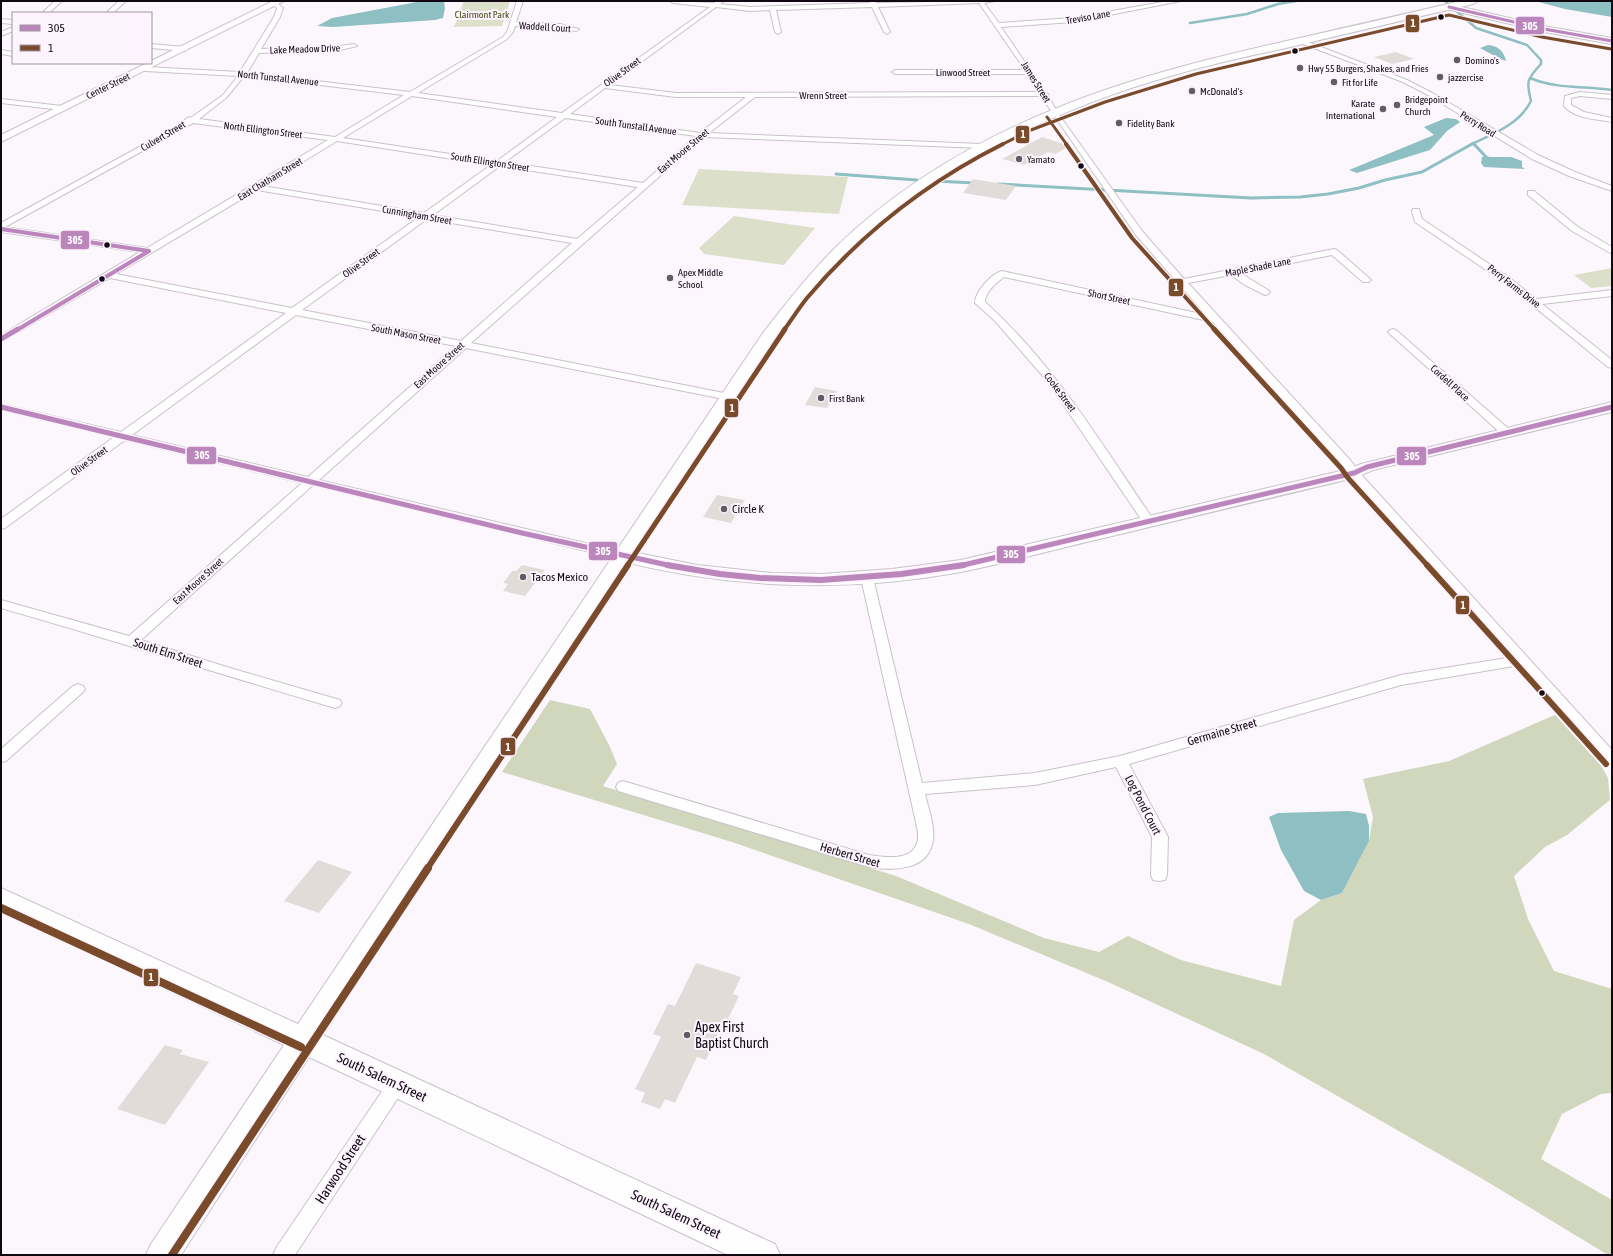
<svg xmlns="http://www.w3.org/2000/svg" width="1613" height="1256" font-family="'Asap Condensed',sans-serif">
  <style>
    .green { fill: #dce0cb }
    .forest { fill: #d1d7bc }
    .water { fill: #8dbfc3 }
    .lines { fill: none; stroke-linecap: round; stroke-linejoin: round }
    .stream-far1 { stroke: #8dbfc3; stroke-width: 2.5 }
    .stream { stroke: #8dbfc3; stroke-width: 3 }
    .building { fill: #e2dcd9 }
    .street-casing { stroke: #c8c2c9; stroke-width: 2 }
    .secondary-casing { stroke: #c8c2c9; stroke-width: 2 }
    .primary-casing { stroke: #c8c2c9; stroke-width: 2 }
    .street { fill: #fffeff; fill-rule: evenodd }
    .secondary { fill: #fffeff; fill-rule: evenodd }
    .primary { fill: #fffeff; fill-rule: evenodd }
    .bus-1-far3-casing { stroke: #fdf4ff; stroke-width: 4.5 }
    .bus-1-far2-casing { stroke: #fdf4ff; stroke-width: 6 }
    .bus-1-far1-casing { stroke: #fdf4ff; stroke-width: 8 }
    .bus-1-casing { stroke: #fdf4ff; stroke-width: 10 }
    .bus-2-far4-casing { stroke: #fdf4ff; stroke-width: 4.5 }
    .bus-2-far3-casing { stroke: #fdf4ff; stroke-width: 6 }
    .bus-2-far2-casing { stroke: #fdf4ff; stroke-width: 8 }
    .bus-2-far1-casing { stroke: #fdf4ff; stroke-width: 10 }
    .bus-2-casing { stroke: #fdf4ff; stroke-width: 11 }
    .bus-1-far3 { stroke: #bb86bc; stroke-width: 3 }
    .bus-1-far2 { stroke: #bb86bc; stroke-width: 4 }
    .bus-1-far1 { stroke: #bb86bc; stroke-width: 5 }
    .bus-1 { stroke: #bb86bc; stroke-width: 6 }
    .bus-2-far4 { stroke: #7a4b2a; stroke-width: 3 }
    .bus-2-far3 { stroke: #7a4b2a; stroke-width: 4 }
    .bus-2-far2 { stroke: #7a4b2a; stroke-width: 5 }
    .bus-2-far1 { stroke: #7a4b2a; stroke-width: 6 }
    .bus-2 { stroke: #7a4b2a; stroke-width: 8 }
    .bus-dot { fill: #100912; stroke: #fdf4ff; stroke-width: 1.5 }
    .poi-dot { fill: #635c64; stroke: #fdf4ff; stroke-width: 1.5 }
    .labels { text-anchor: middle; dominant-baseline: central; stroke-width: 4; stroke-linejoin: round; paint-order: stroke }
    .far-park-label { font-size: 10px; fill: #404c11; stroke: #fdf4ff }
    .far-street-label { font-size: 10px; fill: #100912; stroke: #fdf4ff }
    .far-poi-label { font-size: 10px; fill: #100912; stroke: #fdf4ff; text-anchor: start }
    .poi-label { font-size: 12px; fill: #100912; stroke: #fdf4ff; text-anchor: start }
    .street-label { font-size: 12px; fill: #100912; stroke: #fdf4ff }
    .near-poi-label { font-size: 14px; fill: #100912; stroke: #fdf4ff; text-anchor: start }
    .near-street-label { font-size: 14px; fill: #100912; stroke: #fdf4ff }
    .line-badge { stroke: #fdf4ff; stroke-width: 1.5 }
    .badge-label { font-size: 11px; text-anchor: middle; font-weight: bold; fill: #fff }
  </style>
  <rect width="100%" height="100%" fill="#fcf7fc"/>
  <path class="green" d="M464 1H510L502 26 454 27Z
    M699 169 848 177 839 214 682 205Z
    M734 216 815 228 784 265 704 254 699 248Z
    M1612 268V286L1591 288 1574 275Z"/>
  <path class="forest" d="M550 700 590 709 609 745 617 764 603 786 896 876 1044 938 1099 952 1128 936 1181 960 1281 986 1294 920 1321 900 1342 893 1369 841 1373 817 1363 779 1449 761 1557 714 1599 762 1608 778 1610 800 1567 835 1545 847 1514 876 1528 919 1554 971 1612 989V1093L1601 1094 1562 1114 1541 1159 1612 1200V1255H1608L1481 1178 1264 1054 1108 982 969 924 732 842 502 772Z"/>
  <path class="water" d="M422 1 444 2 445 8 443 18 435 20 333 27 317 26 332 18Z
    M1535 1H1612V17L1565 9Z
    M1488 45C1498 46 1504 51 1506 61L1500 59 1480 48Z
    M1446 118 1456 119 1460 122 1447 131 1430 150 1357 173 1349 170 1434 135 1424 127Z
    M1482 157H1511L1522 161V167L1525 169 1484 167 1481 163Z
    M1349 811 1366 814 1369 826V841L1342 893 1321 900 1304 891 1281 850 1269 817 1278 813Z"/>
  <g class="lines">
    <path class="stream-far1" d="M1445 1 1476 28 1527 45 1541 60V64C1527 79 1526 81 1531 101 1519 125 1492 134 1470 145
      M1190 23 1247 14 1278 4 1296 1
      M1530 78C1556 89 1584 86 1612 90
      M1473 143 1475 145"/>
    <path class="stream" d="M1474 144 1486 157 1490 159
      M836 174 917 180
      M935 181 975 183
      M998 184 1251 198 1300 197 1328 194 1359 188 1385 180 1422 172 1472 144"/>
  </g>
  <path class="building" d="M1396 52 1414 59 1392 64 1374 57Z
    M1042 137 1070 146 1055 154 1048 152 1024 165 1002 159Z
    M973 179 1016 186 1006 200 963 193Z
    M815 387 837 391 827 408 805 405Z
    M717 495 745 500 731 523 703 517Z
    M522 565 545 570 525 596 503 591 508 584 503 583 512 571H516Z
    M318 860 352 872 319 913 284 901Z
    M696 963 741 977 733 994 739 996 728 1019 725 1018 706 1060 697 1057 675 1103 665 1099 660 1109 641 1102 645 1093 635 1089 661 1037 653 1034 668 1004 675 1006Z
    M165 1045 183 1050 180 1054 209 1062 165 1125 117 1109Z"/>
  <g class="lines">
    <g class="street-casing">
      <path id="street" d="M55 1H62L49 13H42Z
        M119 1H126L113 13H106Z
        M517 1H523L516 22 560 24 579 29 576 31 560 28 515 26 513 32 507 39 418 93 562 113 710 7 673 3 670 1 714 3 717 1H724L720 4 750 7 870 3 869 1H875L876 3 995 1 984 3 999 23 1073 18 1168 1H1181L1073 22 1001 27 1045 92 1048 94V95L1057 112 1142 231 1184 279 1334 249 1337 250 1369 278 1371 280 1369 282H1363L1332 255 1240 273 1268 290 1270 292 1268 294 1265 295 1245 285 1231 275 1188 283 1351 461 1358 471 1612 750V764L1607 763 1520 665 1401 685 1129 764 1168 837 1167 875 1165 880 1159 881 1153 880 1151 875 1152 837 1116 767 1035 785 925 794C928 808 935 825 933 840 929 871 892 871 869 867L618 791 616 787 618 783 623 781 869 855C884 857 911 862 917 843 919 838 918 832 917 827L861 578 863 575H871L873 578 922 783 1035 773 1120 756 1401 675 1513 657 1350 475 1343 465 1213 322 1004 277C996 283 985 292 985 302 1054 364 1103 446 1155 522L1153 525H1145L1048 382 995 321 975 303C975 292 991 274 1002 271L1206 315 1136 235 1041 96 755 97 709 133 982 144 986 146 982 148 704 137 471 343 729 394 733 395 734 397 733 399 729 400 466 348 319 480 623 552 627 553 629 556 627 559 623 560 313 485 141 640 230 668 340 700 342 703 340 706 335 708C223 675 113 640 1 608V600L129 636 302 483 125 440 5 528 1 529V519L114 437 1 410V404L121 432 286 313 110 278 1 342V335L140 252 1 232V223L181 124 187 118 192 117 223 95 238 76 145 71 142 69 145 67 240 72 274 17 277 8 273 5V3H277L283 8 280 17 261 49 340 46 354 44 357 46 340 50 259 53 247 73 410 92 503 37 507 32ZM979 3 1025 70H895L892 72 895 74H1028L1039 92 676 93 610 85 716 7 750 11 770 10 775 32 778 34 781 32 776 10 872 7 884 32 887 34 890 32 878 7ZM244 76 404 95 335 137 199 119 227 97ZM605 88 676 97H746L700 133 570 114ZM412 96 557 117 497 161 343 138ZM565 118 696 136 643 183 505 162ZM193 123 328 140 147 248 5 227ZM337 141 491 165 424 213 263 186ZM500 166 638 187 577 239 433 215ZM257 190 419 217 292 308 116 274ZM427 219 572 243 461 341 302 310ZM296 315 456 346 308 477 132 435Z
        M1 19 13 20V24L1 23Z
        M13 27V31L1 36V32Z
        M1300 39 1407 80 1434 94 1538 155 1575 172 1612 186V191L1569 176 1532 159 1430 96 1403 82 1298 42 1297 41Z
        M151 44 185 47 188 49 185 51 151 48Z
        M1 50 13 52V56L1 54Z
        M1580 92 1612 95V99L1580 96 1571 98V105L1584 112 1612 118V122C1597 119 1575 119 1564 106L1565 96Z
        M1 99 62 106 66 108 62 110 1 103Z
        M1528 191H1534L1578 227 1612 247V254L1572 231 1528 195Z
        M1413 209H1419L1422 219 1510 278 1536 299 1612 290V296L1542 304 1612 360V368L1608 367 1504 282 1415 222 1412 211Z
        M1393 329 1396 330 1511 431 1512 433 1511 435H1503L1390 334 1388 332 1390 330Z
        M78 684 83 686 85 689 83 692 6 761 1 762V749L73 686Z
        M397 1075 403 1078 406 1084 403 1090 295 1255H273L276 1248 391 1078Z"/>
    </g>
    <g class="secondary-casing">
      <path id="secondary" d="M273 1H284L1 142V135L147 63H151V61Z
        M1449 4 1544 26 1612 38V44L1544 32 1446 9 1445 7Z
        M1612 402V412L1373 470 1354 478C1272 497 1190 517 1108 537 1059 548 1010 562 961 572 847 593 729 589 617 560L614 556 617 552 623 550 697 565 772 573 822 574 892 569 961 560 1349 469 1361 464Z"/>
    </g>
    <g class="primary-casing">
      <path id="primary" d="M1461 1H1478L1473 4C1411 18 1349 33 1286 48 1249 56 1211 64 1174 75 1053 109 939 165 847 252 820 278 798 307 776 338L323 1035 775 1244 780 1255H728L309 1057 181 1255H146L151 1244 284 1045 1 911V888L298 1024 763 333C786 303 809 274 835 248 926 159 1045 105 1166 71 1204 60 1243 51 1282 42 1341 29 1401 15 1461 1Z"/>
    </g>
    <use href="#street" class="street"/>
    <use href="#secondary" class="secondary"/>
    <use href="#primary" class="primary"/>
    <g class="bus-1-far3-casing">
      <path id="bus-1-far3" d="M1449 7 1544 29 1612 41"/>
    </g>
    <g class="bus-1-far2-casing">
      <path id="bus-1-far2" d="M1 229 149 251
        M17 330 149 251"/>
    </g>
    <g class="bus-1-far1-casing">
      <path id="bus-1-far1" d="M1 339 18 329
        M1 407 522 533 672 566
        M959 566 1354 473 1367 467 1612 407"/>
    </g>
    <g class="bus-1-casing">
      <path id="bus-1" d="M667 565 720 574 760 578 821 580 901 574 964 565"/>
    </g>
    <g class="bus-2-far4-casing">
      <path id="bus-2-far4" d="M1047 117 1067 145
        M1001 145 1031 130 1105 102 1196 74 1449 15 1542 37 1611 49"/>
    </g>
    <g class="bus-2-far3-casing">
      <path id="bus-2-far3" d="M1066 144 1132 238 1215 330
        M784 330C792 319 799 308 807 298 861 234 929 181 1003 144"/>
    </g>
    <g class="bus-2-far2-casing">
      <path id="bus-2-far2" d="M1214 329 1341 468 1348 478 1428 566
        M627 566 785 329"/>
    </g>
    <g class="bus-2-far1-casing">
      <path id="bus-2-far1" d="M1427 565 1606 764
        M427 869 628 565"/>
    </g>
    <g class="bus-2-casing">
      <path id="bus-2" d="M1 908 301 1047
        M172 1255 428 868"/>
    </g>
    <use href="#bus-1-far3" class="bus-1-far3"/>
    <use href="#bus-1-far2" class="bus-1-far2"/>
    <use href="#bus-1-far1" class="bus-1-far1"/>
    <use href="#bus-1" class="bus-1"/>
    <use href="#bus-2-far4" class="bus-2-far4"/>
    <use href="#bus-2-far3" class="bus-2-far3"/>
    <use href="#bus-2-far2" class="bus-2-far2"/>
    <use href="#bus-2-far1" class="bus-2-far1"/>
    <use href="#bus-2" class="bus-2"/>
  </g>
  <g class="bus-dot">
    <circle cx="1441" cy="17" r="3.5"/>
    <circle cx="1295" cy="51" r="3.5"/>
    <circle cx="1081" cy="166" r="3.5"/>
    <circle cx="107" cy="245" r="3.5"/>
    <circle cx="102" cy="279" r="3.5"/>
    <circle cx="1542" cy="693" r="3.5"/>
  </g>
  <g class="poi-dot">
    <circle cx="1457" cy="60" r="4"/>
    <circle cx="1300" cy="68" r="4"/>
    <circle cx="1440" cy="77" r="4"/>
    <circle cx="1334" cy="82" r="4"/>
    <circle cx="1192" cy="91" r="4"/>
    <circle cx="1397" cy="105" r="4"/>
    <circle cx="1383" cy="109" r="4"/>
    <circle cx="1119" cy="123" r="4"/>
    <circle cx="1019" cy="159" r="4"/>
    <circle cx="670" cy="278" r="4"/>
    <circle cx="821" cy="398" r="4"/>
    <circle cx="724" cy="509" r="4"/>
    <circle cx="523" cy="577" r="4"/>
    <circle cx="687" cy="1035" r="4"/>
  </g>
  <g class="labels">
    <g class="far-park-label">
      <text x="482" y="14">Clairmont Park</text>
    </g>
    <g class="far-street-label">
      <text transform="translate(1088 17) rotate(-10)">Treviso Lane</text>
      <text transform="translate(545 27) rotate(4)">Waddell Court</text>
      <text transform="translate(305 49) rotate(-2)">Lake Meadow Drive</text>
      <text transform="translate(622 72) rotate(-36)">Olive Street</text>
      <text x="963" y="72">Linwood Street</text>
      <text transform="translate(278 78) rotate(6)">North Tunstall Avenue</text>
      <text transform="translate(1036 82) rotate(58)">James Street</text>
      <text transform="translate(108 86) rotate(-26)">Center Street</text>
      <text x="823" y="95">Wrenn Street</text>
      <text transform="translate(1478 124) rotate(32)">Perry Road</text>
      <text transform="translate(636 126) rotate(8)">South Tunstall Avenue</text>
      <text transform="translate(263 130) rotate(7)">North Ellington Street</text>
      <text transform="translate(163 136) rotate(-30)">Culvert Street</text>
      <text transform="translate(683 151) rotate(-40)">East Moore Street</text>
      <text transform="translate(490 162) rotate(9)">South Ellington Street</text>
      <text transform="translate(270 179) rotate(-31)">East Chatham Street</text>
      <text transform="translate(417 215) rotate(10)">Cunningham Street</text>
      <text transform="translate(361 263) rotate(-36)">Olive Street</text>
      <text transform="translate(1258 267) rotate(-11)">Maple Shade Lane</text>
      <text transform="translate(1514 286) rotate(38)">Perry Farms Drive</text>
      <text transform="translate(1109 297) rotate(12)">Short Street</text>
      <text transform="translate(406 334) rotate(11)">South Mason Street</text>
      <text transform="translate(439 365) rotate(-42)">East Moore Street</text>
      <text transform="translate(1450 383) rotate(42)">Cordell Place</text>
      <text transform="translate(1060 392) rotate(53)">Cooke Street</text>
      <text transform="translate(89 461) rotate(-36)">Olive Street</text>
      <text transform="translate(198 581) rotate(-42)">East Moore Street</text>
    </g>
    <g class="far-poi-label">
      <text x="1465" y="60">Domino's</text>
      <text x="1308" y="68">Hwy 55 Burgers, Shakes, and Fries</text>
      <text x="1448" y="77">jazzercise</text>
      <text x="1342" y="82">Fit for Life</text>
      <text x="1200" y="91">McDonald's</text>
      <text x="1405" y="99">Bridgepoint<tspan x="1405" dy="12">Church</tspan></text>
      <text x="1375" y="103" text-anchor="end">Karate<tspan x="1375" dy="12">International</tspan></text>
      <text x="1127" y="123">Fidelity Bank</text>
      <text x="1027" y="159">Yamato</text>
      <text x="678" y="272">Apex Middle<tspan x="678" dy="12">School</tspan></text>
      <text x="829" y="398">First Bank</text>
    </g>
    <g class="poi-label">
      <text x="732" y="509">Circle K</text>
      <text x="531" y="577">Tacos Mexico</text>
    </g>
    <g class="street-label">
      <text transform="translate(168 653) rotate(18)">South Elm Street</text>
      <text transform="translate(1222 732) rotate(-16)">Germaine Street</text>
      <text transform="translate(1143 805) rotate(63)">Log Pond Court</text>
      <text transform="translate(850 855) rotate(16)">Herbert Street</text>
    </g>
    <g class="near-poi-label">
      <text x="695" y="1027">Apex First<tspan x="695" dy="16">Baptist Church</tspan></text>
    </g>
    <g class="near-street-label">
      <text transform="translate(382 1077) rotate(25)">South Salem Street</text>
      <text transform="translate(340 1169) rotate(-57)">Harwood Street</text>
      <text transform="translate(676 1214) rotate(25)">South Salem Street</text>
    </g>
  </g>
  <g class="line-badge">
    <rect x="1405" y="14" width="15" height="19" rx="4" fill="#7a4b2a"/>
    <rect x="1515" y="16" width="30" height="19" rx="4" fill="#bb86bc"/>
    <rect x="1015" y="125" width="15" height="19" rx="4" fill="#7a4b2a"/>
    <rect x="60" y="230" width="30" height="20" rx="4" fill="#bb86bc"/>
    <rect x="1168" y="278" width="16" height="19" rx="4" fill="#7a4b2a"/>
    <rect x="724" y="398" width="15" height="20" rx="4" fill="#7a4b2a"/>
    <rect x="186" y="446" width="31" height="19" rx="4" fill="#bb86bc"/>
    <rect x="1396" y="446" width="31" height="20" rx="4" fill="#bb86bc"/>
    <rect x="588" y="541" width="30" height="20" rx="4" fill="#bb86bc"/>
    <rect x="996" y="545" width="30" height="19" rx="4" fill="#bb86bc"/>
    <rect x="1455" y="595" width="15" height="20" rx="4" fill="#7a4b2a"/>
    <rect x="500" y="737" width="16" height="19" rx="4" fill="#7a4b2a"/>
    <rect x="143" y="968" width="16" height="19" rx="4" fill="#7a4b2a"/>
  </g>
  <g class="badge-label">
    <text x="1413" y="27">1</text>
    <text x="1530" y="30">305</text>
    <text x="1023" y="138">1</text>
    <text x="75" y="244">305</text>
    <text x="1176" y="291">1</text>
    <text x="732" y="412">1</text>
    <text x="202" y="459">305</text>
    <text x="1412" y="460">305</text>
    <text x="603" y="555">305</text>
    <text x="1011" y="558">305</text>
    <text x="1463" y="609">1</text>
    <text x="508" y="751">1</text>
    <text x="151" y="981">1</text>
  </g>
  <rect width="1613" height="1256" fill="none" stroke="#100912" stroke-width="4"/>
  <rect x="12" y="12" width="140" height="52" fill="#fdf4ff" stroke="#9e96a0"/>
  <rect x="20" y="25" width="20" height="6" fill="#bb86bc" stroke="#9e96a0"/>
  <text x="48" y="32" font-size="12" fill="#100912">305</text>
  <rect x="20" y="45" width="20" height="6" fill="#7a4b2a" stroke="#9e96a0"/>
  <text x="48" y="52" font-size="12" fill="#100912">1</text>
</svg>
